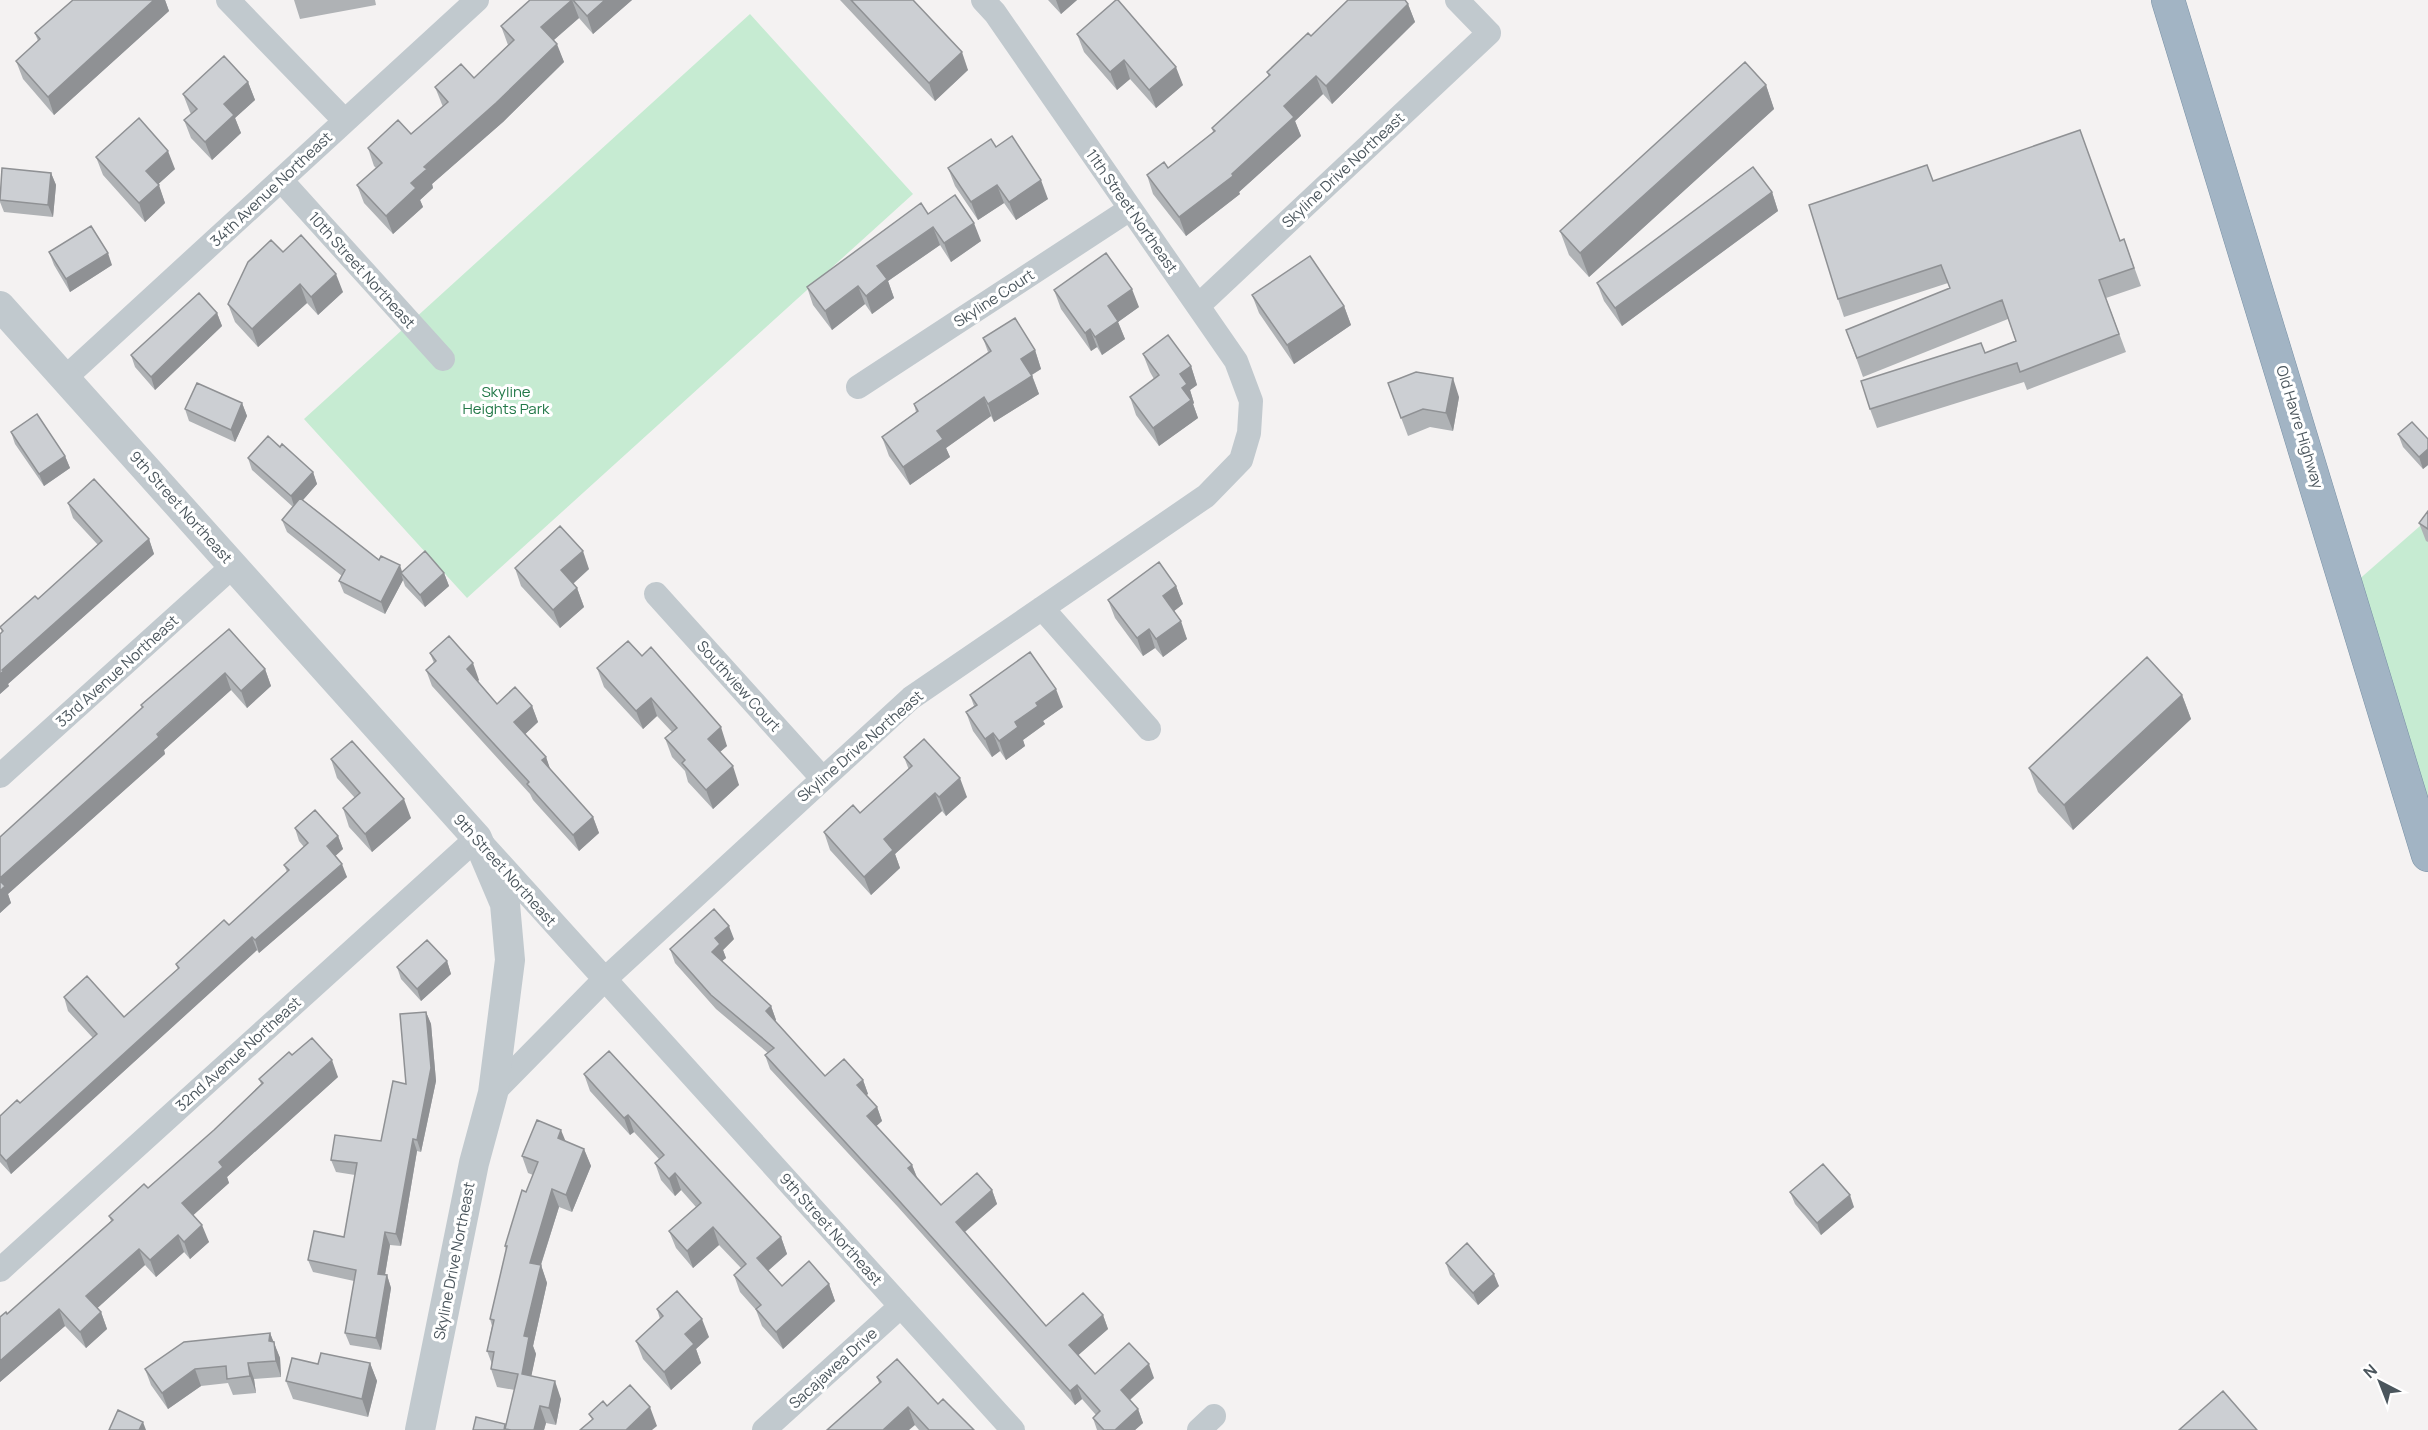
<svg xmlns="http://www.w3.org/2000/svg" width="2428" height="1430" font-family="Manrope,sans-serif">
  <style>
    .green { fill: #c6ebd2 }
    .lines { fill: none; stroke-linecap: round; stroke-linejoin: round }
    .trunk-casing { stroke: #7a92a6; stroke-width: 34 }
    .minor { stroke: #c1c9ce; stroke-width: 24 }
    .tertiary { stroke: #c1c9ce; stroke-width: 30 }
    .trunk { stroke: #a2b4c4; stroke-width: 33 }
    .wall { fill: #afb2b5 }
    .shaded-wall { fill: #8f9194 }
    .building { fill: #cccfd3; stroke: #8f9194; stroke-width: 1.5 }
    .labels { text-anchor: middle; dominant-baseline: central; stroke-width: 6; stroke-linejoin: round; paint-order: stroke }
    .street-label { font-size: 15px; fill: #4b565d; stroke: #fff }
    .park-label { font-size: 15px; fill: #227848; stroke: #fff }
  </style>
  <rect width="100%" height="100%" fill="#f4f2f2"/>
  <path class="green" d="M750 14 913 194 467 598 304 419Z
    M2428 519V865L2348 589Z"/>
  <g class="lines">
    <g class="trunk-casing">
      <path id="trunk" d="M2168 0 2428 855"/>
    </g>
    <path class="minor" d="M228 0 344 120
      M281 180 443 359
      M1198 306 1489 33 1457 0
      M65 378 477 0
      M858 387 1130 209
      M656 594 822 778
      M1042 608 1149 729
      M0 776 233 566
      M493 1093 603 981 911 698 1206 496 1241 460 1249 433 1251 401 1236 361 995 13 983 0
      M0 1270 477 838 1013 1430
      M764 1430 901 1306
      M1199 1430 1214 1416"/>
    <path class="tertiary" d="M0 306 477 838 505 904 510 960 493 1093 474 1163 420 1430"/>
    <use href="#trunk" class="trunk"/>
  </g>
  <path class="wall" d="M73 0H165L169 11 54 115 23 79 16 61 38 41 35 33Z
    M294 0H375L376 5 300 19Z
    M530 0H632L593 34 579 18 554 40 564 62 503 122 432 184 433 188 420 200 423 207 393 234 364 203 357 185 376 168 374 166 368 148 411 134 443 107 435 87 474 78 508 45 501 26Z
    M840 0H913L968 70 935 101Z
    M1048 0H1077L1061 14Z
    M1408 4 1415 22 1332 104 1323 94 1295 121 1301 136 1239 192 1240 194 1186 236 1153 194 1147 175 1168 168 1213 132 1212 128 1269 77 1267 72 1311 36Z
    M1077 34 1183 85 1156 108 1130 79 1117 90 1084 52Z
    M248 82 255 100 235 118 241 133 212 160 191 138 184 120 191 114 190 112 183 94Z
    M1766 85 1774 109 1589 277 1569 255 1560 231Z
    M996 147 1048 199 1016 220 1004 203 978 220 955 186 948 168Z
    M96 157 175 169 158 184 165 203 145 222 103 175Z
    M51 173 56 185 53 217 4 212 0 202V191Z
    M1933 181 2120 241 2124 239 2141 286 2106 298 2126 352 2027 390 2024 382 1877 428 1870 409 1981 343 1985 353 2016 341 2008 319 1863 377 1846 330 1950 288 1948 283 1844 317 1838 299Z
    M1772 192 1778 211 1622 326 1604 301 1597 283Z
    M928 214 981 241 951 262 940 245 888 281 894 298 872 314 865 304 832 330 813 305 807 287Z
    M49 252 112 265 70 292 54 265Z
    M283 252 343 292 318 315 307 303 258 347 235 322 228 304Z
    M1054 290 1139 307 1118 322 1125 339 1102 355 1097 347 1091 351 1061 309Z
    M1252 295 1344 306 1351 325 1294 364 1259 313Z
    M217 313 222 326 155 390 135 367 131 355Z
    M983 338 1035 350 1041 369 1032 375 1039 394 994 422 991 416 946 448 950 457 910 485 889 456 882 437 916 412 914 404 988 352Z
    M1143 354 1191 366 1197 385 1190 390 1194 403 1193 404 1198 418 1159 446 1136 415 1130 397 1154 379 1150 372Z
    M1388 383 1459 397 1453 431 1430 427 1408 436Z
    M242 403 247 416 235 442 189 421 185 409Z
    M11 432 65 456 70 468 44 486 15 444Z
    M2398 434 2428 439V465L2423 469 2403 447Z
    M280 447 313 472 317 484 303 500 379 560 402 572 444 573 449 586 425 607 405 586 403 580 385 614 344 593 339 581 342 576 287 532 282 520 293 507 252 470 248 458Z
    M68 503 149 539 154 554 8 684 9 686 0 694 2 632 0 627 38 599 98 545 73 518Z
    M2428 511V542L2426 541 2419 523Z
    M515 568 589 569 573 584 577 588 584 607 560 628 521 586Z
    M1176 586 1183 604 1174 611 1187 639 1163 657 1155 648 1143 656 1115 618 1108 600Z
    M229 629 265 669 271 686 247 708 231 690 164 750 165 754 8 894 11 903 0 913V837L142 709 141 705Z
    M628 641 727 746 720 752 739 785 713 809 688 782 685 771 672 757 665 738 672 732 657 716 643 729 604 687 597 668Z
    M430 653 479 680 478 681 497 704 532 706 538 722 525 734 546 757 550 770 593 817 599 833 579 851 533 800 530 794 432 686 426 670 434 663Z
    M970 695 1063 707 1043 721 1045 724 1023 740 1025 746 1006 760 1000 751 992 757 973 731 966 712 974 706Z
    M2182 695 2191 719 2073 830 2038 792 2029 768Z
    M904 757 967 797 946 816 942 811 895 854 900 868 871 895 830 850 824 832 860 813 909 770Z
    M331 759 411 818 372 852 349 827 343 808 355 798 337 778Z
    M295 828 338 836 343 849 335 856 347 877 259 953 257 950 11 1174 0 1162V1116L20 1103 93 1038 68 1011 64 997 124 1017 178 969 176 964 229 925 287 872 284 865 304 847 299 841Z
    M734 939 723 950 726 958 722 961 771 1006 776 1020 775 1021 825 1076 863 1080 868 1094 866 1095 877 1107 882 1121 876 1126 912 1165 917 1177 941 1205 992 1190 997 1204 965 1232 1046 1326 1103 1315 1108 1329 1078 1355 1095 1374 1154 1378 1130 1400 1138 1409 1143 1423 1135 1430H1097L1093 1418 1096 1415 1082 1399 1075 1405 898 1207 770 1069 765 1055 768 1053 716 1009 675 963 670 949Z
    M447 961 451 974 421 1001 401 979 397 967Z
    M426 1012 431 1024 436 1081 421 1152 417 1151 401 1246 390 1245 385 1275H387L391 1288 381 1350 350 1345 345 1333 354 1281 313 1272 308 1260 344 1237 355 1175 336 1172 331 1160 381 1141 406 1084Z
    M292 1055 338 1077 227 1177 229 1183 193 1215 209 1242 190 1259 184 1252 156 1277 145 1265 97 1308 101 1312 107 1329 86 1348 65 1326 0 1382V1317L7 1314 111 1221 109 1216 148 1188 214 1130 261 1084 259 1079Z
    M584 1074 781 1237 787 1254 768 1271 782 1286 829 1284 835 1301 783 1349 762 1326 756 1310 740 1292 734 1275 741 1268 719 1245 693 1268 676 1248 669 1231 696 1207 681 1190 675 1196 661 1180 655 1163 659 1159 634 1132 630 1135 590 1091Z
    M566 1142 584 1149 591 1166 572 1212 559 1207 541 1265 547 1283 533 1346 536 1354 531 1376 561 1399 556 1425 546 1423 544 1430H473L506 1426 515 1390 497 1387 491 1369 492 1364 487 1351 492 1326 490 1319 506 1250 505 1246 533 1175 528 1173 522 1156Z
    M1790 1192 1854 1207 1821 1235 1795 1204Z
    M1446 1263 1499 1286 1478 1305 1450 1275Z
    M657 1309 709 1337 696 1349 701 1363 671 1390 643 1359 636 1341 660 1319Z
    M270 1333 280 1358 281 1377 254 1379 256 1393 233 1395 228 1383 201 1386 168 1409 151 1385 145 1369Z
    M370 1363 377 1381 368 1417 293 1399 286 1381 318 1364Z
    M877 1377 938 1404 974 1430H919L879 1383Z"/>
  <path class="shaded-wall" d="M154 0H165L169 11 54 115 48 97Z
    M572 0 579 18 548 45 541 27Z
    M605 0H632L593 34 587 16Z
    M1056 0H1077L1061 14Z
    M1408 4 1415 22 1332 104 1326 86Z
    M557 44 564 62 503 122 432 184 433 188 420 200 423 207 393 234 386 216 424 167Z
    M962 52 968 70 935 101 929 83Z
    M1124 60 1130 79 1117 90 1110 72Z
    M1176 67 1183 85 1156 108 1149 90Z
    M1316 76 1323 94 1295 121 1301 136 1239 192 1240 194 1186 236 1179 217 1232 174 1284 106Z
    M248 82 255 100 235 118 241 133 212 160 205 142 224 104Z
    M1766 85 1774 109 1589 277 1580 253Z
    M168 151 175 169 153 189 146 171Z
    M51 173 56 185 53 217 48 205Z
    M1041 180 1048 199 1016 220 1009 202Z
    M159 185 165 203 145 222 139 203Z
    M997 185 1004 203 978 220 971 202Z
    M1772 192 1778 211 1622 326 1615 308Z
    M974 223 981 241 951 262 944 243Z
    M933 227 940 245 888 281 894 298 872 314 866 296 877 266Z
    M108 253 112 265 70 292 66 279Z
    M336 274 343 292 318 315 311 297Z
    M300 284 307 303 258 347 252 329Z
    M858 286 865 304 832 330 825 311Z
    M1132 289 1139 307 1118 322 1125 339 1102 355 1095 337 1108 306Z
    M1344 306 1351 325 1294 364 1287 345Z
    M217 313 222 326 155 390 151 377Z
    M1090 329 1097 347 1091 351 1085 333Z
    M1035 350 1041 369 1028 377 1021 359Z
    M1191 366 1197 385 1190 390 1194 403 1193 404 1198 418 1159 446 1153 428 1182 388 1180 374Z
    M1032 376 1039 394 994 422 988 404Z
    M1453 378 1459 397 1453 431 1446 413Z
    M984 397 991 416 946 448 950 457 910 485 903 467 937 431Z
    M242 403 247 416 235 442 231 430Z
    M2428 449V465L2423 469 2419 457Z
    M65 456 70 468 44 486 39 474Z
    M313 472 317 484 295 509 291 496Z
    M149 539 154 554 8 684 9 686 0 694V675L2 670Z
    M583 551 589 569 567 589 561 570Z
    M400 565 404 578 401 573 403 580 385 614 381 602Z
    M444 573 449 586 425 607 420 595Z
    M1176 586 1183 604 1169 615 1163 596Z
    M577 588 584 607 560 628 553 610Z
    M1181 621 1187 639 1163 657 1156 639Z
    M1149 629 1155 648 1143 656 1137 638Z
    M473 663 479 680 473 686 467 669Z
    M265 669 271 686 247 708 241 691Z
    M225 673 231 690 164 750 165 754 8 894 11 903 0 913V878Z
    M1056 689 1063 707 1043 721 1045 724 1023 740 1025 746 1006 760 999 741 1015 722 1036 703Z
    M2182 695 2191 719 2073 830 2064 805Z
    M651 698 657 716 643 729 636 711Z
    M532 706 538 722 520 739 514 722Z
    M721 727 727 746 714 757 708 739Z
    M993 733 1000 751 992 757 985 739Z
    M546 757 552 774 542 760Z
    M733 766 739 785 713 809 706 790Z
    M960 778 967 797 946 816 939 797Z
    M935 793 942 811 895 854 900 868 871 895 864 877 884 839Z
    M404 799 411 818 372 852 365 834Z
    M593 817 599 833 579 851 573 835Z
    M338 836 343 849 332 859 327 846Z
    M342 864 347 877 259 953 255 940Z
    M729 926 734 939 723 950 726 958 717 965 712 952 715 938Z
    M252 937 257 950 11 1174 6 1161Z
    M447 961 451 974 421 1001 417 989Z
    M771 1006 776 1020 771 1025 766 1011Z
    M426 1012 431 1024 436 1081 421 1152 417 1140Z
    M332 1060 338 1077 227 1177 229 1183 188 1220 182 1203 219 1162Z
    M863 1080 868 1094 862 1099 857 1085Z
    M877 1107 882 1121 872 1130 867 1116Z
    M628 1115 634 1132 630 1135 624 1118Z
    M561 1130 568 1147 558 1138Z
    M413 1139 417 1151 401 1246 396 1234Z
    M584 1149 591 1166 572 1212 566 1195Z
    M912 1165 917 1178 908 1168Z
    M675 1173 681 1190 675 1196 669 1179Z
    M552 1189 559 1207 536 1280 530 1263Z
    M992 1190 997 1204 961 1235 956 1222Z
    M1850 1195 1854 1207 1821 1235 1817 1223Z
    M202 1225 209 1242 190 1259 184 1242Z
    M713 1227 719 1245 693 1268 687 1251Z
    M385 1232 390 1245 383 1286 378 1274Z
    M178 1235 184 1252 156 1277 150 1260Z
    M781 1237 787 1254 763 1275 757 1258Z
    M139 1249 145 1265 92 1313 86 1296Z
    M541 1265 547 1283 533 1346 536 1354 528 1392 522 1374 524 1336Z
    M1494 1274 1499 1286 1478 1305 1473 1293Z
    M387 1275 391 1288 381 1350 376 1338Z
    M829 1284 835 1301 783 1349 776 1332Z
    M59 1309 65 1326 0 1382V1361Z
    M101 1312 107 1329 86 1348 80 1332Z
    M1103 1315 1108 1329 1074 1359 1069 1345Z
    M702 1319 709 1337 696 1349 701 1363 671 1390 664 1372 685 1334Z
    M270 1333 280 1358 281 1377 269 1341Z
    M248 1363 254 1379 256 1393 250 1376Z
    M370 1363 377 1381 368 1417 362 1399Z
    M1149 1364 1154 1378 1126 1403 1121 1390Z
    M195 1369 201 1386 168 1409 162 1393Z
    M555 1381 561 1399 556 1425 549 1408Z
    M1077 1385 1082 1399 1075 1405 1070 1391Z
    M540 1406 546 1423 544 1430H534Z
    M650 1407 657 1426 652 1430H626Z
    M908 1407 915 1425 909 1430H883Z
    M1138 1409 1143 1423 1135 1430H1115Z
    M143 1422 146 1430H139Z"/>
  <path class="building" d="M73 0H154L48 97 16 61 40 39 35 33Z
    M530 0H572L541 27 557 44 496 103 424 167 427 169 411 183 416 188 386 216 357 185 382 163 368 148 398 120 411 134 448 102 435 87 461 64 474 78 514 40 501 26Z
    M573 0H605L587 16Z
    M851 0H913L962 52 929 83Z
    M1116 0H1118L1176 67 1149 90 1124 60 1110 72 1077 34Z
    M1348 0H1405L1408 4 1326 86 1316 76 1284 106 1294 117 1232 174 1233 176 1179 217 1147 175 1164 162 1168 168 1215 131 1212 128 1270 75 1267 72 1308 33 1311 36Z
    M224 56 248 82 224 104 234 115 205 142 184 120 197 109 183 94Z
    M1745 62 1766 85 1580 253 1560 231Z
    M139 118 168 151 146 171 159 185 139 203 96 157Z
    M2080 130 2120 241 2124 239 2134 268 2099 280 2119 334 2020 372 2017 363 1870 409 1861 381 1981 343 1985 353 2016 341 2002 300 1857 358 1846 330 1950 288 1941 265 1838 299 1809 205 1927 165 1933 181Z
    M1012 136 1041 180 1009 202 997 185 971 202 948 168 991 139 996 147Z
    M1753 167 1772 192 1615 308 1597 283Z
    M2 168 51 173 48 205 0 200Z
    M955 195 974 223 944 243 933 227 877 266 887 279 866 296 858 286 825 311 807 287 921 203 928 214Z
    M91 226 108 253 66 279 49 252Z
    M301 235 336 274 311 297 300 284 252 329 228 304 248 262 271 240 283 252Z
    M1106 253 1132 289 1108 306 1118 321 1095 337 1090 329 1085 333 1054 290Z
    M1310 256 1344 306 1287 345 1252 295Z
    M199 293 217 313 151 377 131 355Z
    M1015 318 1035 350 1021 359 1032 376 988 404 984 397 937 431 943 439 903 467 882 437 918 411 914 404 991 351 983 338Z
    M1168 335 1191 366 1180 374 1187 384 1182 388 1191 400 1153 428 1130 397 1159 375 1143 354Z
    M1416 372 1453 378 1446 413 1423 409 1401 418 1388 383Z
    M197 383 242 403 231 430 185 409Z
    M37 414 65 456 39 474 11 432Z
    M2412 422 2428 439V449L2419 457 2398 434Z
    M268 436 280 447 282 444 313 472 291 496 248 458Z
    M94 479 149 539 2 670 3 671 0 675V634L3 631 0 627 35 596 38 599 102 541 68 503Z
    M300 498 379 560 381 556 400 565 381 602 339 581 345 570 282 520Z
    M2428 511V529L2419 523Z
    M560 526 583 551 561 570 577 588 553 610 515 568Z
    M425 551 444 573 420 595 401 573Z
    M1159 562 1176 586 1163 596 1181 621 1156 639 1149 629 1137 638 1108 600Z
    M229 629 265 669 241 691 225 673 157 734 159 737 0 878V837L143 707 141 705Z
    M449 636 473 663 467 669 497 704 515 687 532 706 514 722 546 757 542 760 593 817 573 835 527 784 529 782 426 670 436 661 430 653Z
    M628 641 642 656 651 647 721 727 708 739 733 766 706 790 682 763 685 760 665 738 677 728 651 698 636 711 597 668Z
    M1030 652 1056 689 1036 703 1038 706 1015 722 1018 727 999 741 993 733 985 739 966 712 977 705 970 695Z
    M2147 657 2182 695 2064 805 2029 768Z
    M924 739 960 778 939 797 935 793 884 839 893 850 864 877 824 832 853 805 860 813 912 766 904 757Z
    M352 741 404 799 365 834 343 808 360 793 331 759Z
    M315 810 338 836 327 846 342 864 255 940 252 937 6 1161 0 1154V1116L17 1100 20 1103 97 1034 64 997 87 976 124 1017 179 968 176 964 224 920 229 925 289 870 284 865 308 843 295 828Z
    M0 881 5 886 0 891Z
    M714 909 729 926 715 938 720 944 712 952 771 1006 766 1011 825 1076 844 1059 863 1080 857 1085 877 1107 867 1116 912 1165 908 1168 941 1205 977 1173 992 1190 956 1222 1046 1326 1083 1293 1103 1315 1069 1345 1095 1374 1129 1343 1149 1364 1121 1390 1138 1409 1115 1430H1104L1093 1418 1100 1411 1077 1385 1070 1391 893 1194 765 1055 774 1048 711 995 670 949Z
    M427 940 447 961 417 989 397 967Z
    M426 1012 431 1068 417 1140 413 1139 396 1234 385 1232 378 1274 387 1275 376 1338 345 1333 356 1270 308 1260 314 1231 344 1237 357 1163 331 1160 335 1135 381 1141 393 1081 406 1084 400 1014Z
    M312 1038 332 1060 219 1162 223 1167 182 1203 202 1225 184 1242 178 1235 150 1260 139 1249 86 1296 101 1312 80 1332 59 1309 0 1361V1317L6 1312 7 1314 113 1220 109 1216 144 1184 148 1188 214 1130 263 1083 259 1079 289 1052 292 1055Z
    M609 1051 781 1237 757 1258 782 1286 809 1261 829 1284 776 1332 756 1309 761 1305 734 1275 746 1264 713 1227 687 1251 669 1231 701 1203 675 1173 669 1179 655 1163 664 1155 628 1115 624 1118 584 1074Z
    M537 1120 561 1130 558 1138 584 1149 566 1195 552 1189 530 1263 541 1265 524 1336 529 1337 522 1374 555 1381 549 1408 540 1406 534 1430H511L505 1429 518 1374 491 1369 494 1352 487 1351 494 1320 490 1319 507 1246H505L522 1190 526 1192 538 1162 522 1156Z
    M1823 1164 1850 1195 1817 1223 1790 1192Z
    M1467 1243 1494 1274 1473 1293 1446 1263Z
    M677 1291 702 1319 685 1334 694 1344 664 1372 636 1341 663 1316 657 1309Z
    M270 1333 269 1341 274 1342 276 1361 248 1363 250 1376 227 1379 226 1366 195 1369 162 1393 145 1369 184 1342Z
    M321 1353 370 1363 362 1399 286 1381 292 1358 318 1364Z
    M897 1359 938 1404 943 1399 974 1430H929L908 1407 883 1430H827L881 1382 877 1377Z
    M630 1385 650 1407 626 1430H580L593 1419 589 1414 603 1401 607 1406Z
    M2223 1391 2257 1430H2179Z
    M118 1410 143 1422 139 1430H109Z
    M476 1417 505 1424 504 1430H473Z"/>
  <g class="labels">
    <g class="street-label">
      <text transform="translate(1343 170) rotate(-43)">Skyline Drive Northeast</text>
      <text transform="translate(271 189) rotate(-43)">34th Avenue Northeast</text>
      <text transform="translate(1132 211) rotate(55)">11th Street Northeast</text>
      <text transform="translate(362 270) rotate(48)">10th Street Northeast</text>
      <text transform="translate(994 298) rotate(-33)">Skyline Court</text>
      <text transform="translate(2300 427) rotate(73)">Old Havre Highway</text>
      <text transform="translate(181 507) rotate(48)">9th Street Northeast</text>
      <text transform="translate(117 671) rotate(-42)">33rd Avenue Northeast</text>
      <text transform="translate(739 686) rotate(48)">Southview Court</text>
      <text transform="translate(860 746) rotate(-41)">Skyline Drive Northeast</text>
      <text transform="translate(505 870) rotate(48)">9th Street Northeast</text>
      <text transform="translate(238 1054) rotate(-42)">32nd Avenue Northeast</text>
      <text transform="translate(831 1229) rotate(48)">9th Street Northeast</text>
      <text transform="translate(454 1261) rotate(-79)">Skyline Drive Northeast</text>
      <text transform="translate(833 1368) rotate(-42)">Sacajawea Drive</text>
    </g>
    <g class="park-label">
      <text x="506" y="391">Skyline<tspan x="506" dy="17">Heights Park</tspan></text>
    </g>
  </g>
  <g transform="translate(2380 1382) rotate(318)" stroke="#ffffff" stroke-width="4.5" paint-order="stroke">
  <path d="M0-4.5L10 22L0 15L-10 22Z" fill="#4b565d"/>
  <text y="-9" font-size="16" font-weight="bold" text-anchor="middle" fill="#4b565d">N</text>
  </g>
</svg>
